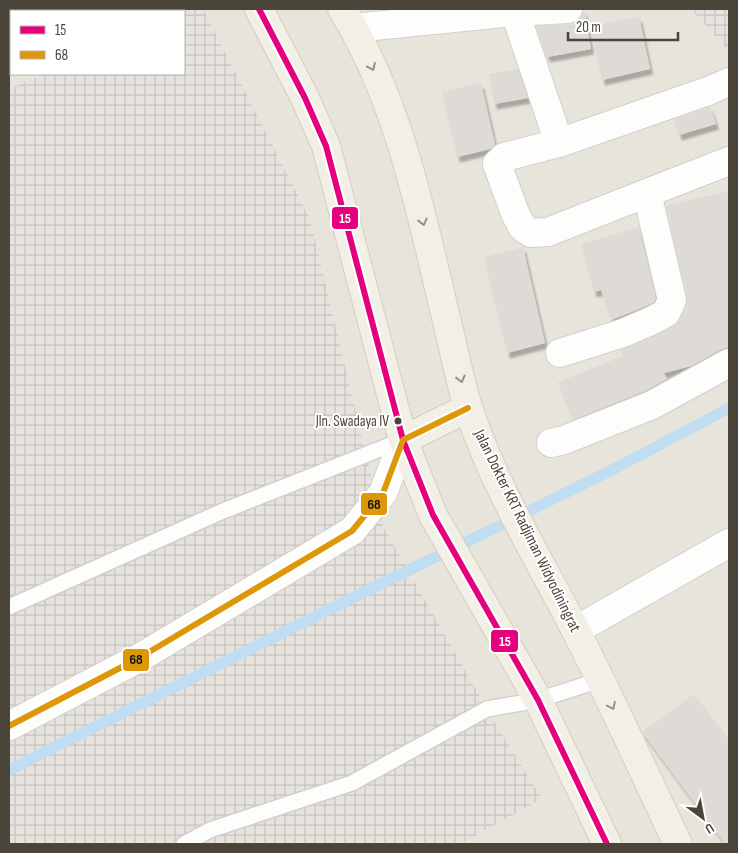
<svg xmlns="http://www.w3.org/2000/svg" width="738" height="853" font-family="'Sofia Sans Condensed',sans-serif">
  <style>
    .residential { fill: #e7e4dc }
    .industrial { fill: url(#industrial-grid) }
    .lines { fill: none; stroke-linecap: round; stroke-linejoin: round }
    .stream { stroke: #c0ddf1; stroke-width: 11 }
    .building { fill: #dedbd6; filter: url(#shadow) }
    .lane-casing { stroke: #d2d0cb; stroke-width: 18 }
    .street-casing { stroke: #d2d0cb; stroke-width: 30 }
    .primary-casing { stroke: #d6cebb; stroke-width: 30 }
    .lane { stroke: #fdfdfc; stroke-width: 15 }
    .street { stroke: #fdfdfc; stroke-width: 28 }
    .primary { stroke: #f2efe6; stroke-width: 28 }
    .bus-1-casing { stroke: #fff; stroke-width: 10 }
    .bus-2-casing { stroke: #fff; stroke-width: 10 }
    .bus-1 { stroke: #e5007d; stroke-width: 6 }
    .bus-2 { stroke: #dd9709; stroke-width: 6 }
    .oneway { stroke: #969187 }
    .bus-dot { fill: #4b4439; stroke: #fff; stroke-width: 2 }
    .labels { text-anchor: middle; dominant-baseline: central; stroke-width: 4; stroke-linejoin: round; paint-order: stroke }
    .bus-label { font-size: 15px; fill: #4b4439; stroke: #fff; text-anchor: end }
    .street-label { font-size: 16px; fill: #4b4439; stroke: #fff }
    .line-badge { stroke: #fff; stroke-width: 2 }
    .badge-label { font-size: 14px; text-anchor: middle; font-weight: bold; fill: #fff }
    .pale-badge-label { font-size: 14px; text-anchor: middle; font-weight: bold; fill: #111 }
  </style>
  <defs>
    <pattern id="industrial-grid" width="8" height="8" patternUnits="userSpaceOnUse" patternTransform="scale(1.25)"><rect width="8" height="8" fill="#e6e2de"/><path d="M0 4h8M4 0v8" fill="none" stroke="#c7c3bf"/></pattern>
    <filter id="shadow"><feDropShadow dx="3" dy="5.5" stdDeviation="1" flood-color="#0004"/></filter>
  </defs>
  <rect width="100%" height="100%" fill="#f4f2ee"/>
  <path class="residential" d="M9 9H186L180 11H11V74H43L9 89Z
    M203 9H691L729 51V844H460L542 799 487 709 383 526 310 219Z"/>
  <path class="industrial" d="M186 9H203L310 219 383 526 487 709 542 799 460 844H9V89L43 74H184V11H180Z
    M691 9H729V51Z"/>
  <g class="lines">
    <path class="stream" d="M9 770 324 612 614 469 729 408"/>
  </g>
  <path class="building" d="M584 9 591 49 547 57 536 26 569 25 576 22 582 16Z
    M639 16 650 69 602 80 591 27Z
    M518 69 528 98 494 104 489 74Z
    M481 83 495 145 490 149 457 157 442 92Z
    M710 107 716 124 679 135 674 120Z
    M729 191V347L722 349 691 366 664 373 667 379 645 391 573 420 558 382 623 356 621 350 657 335 673 327 680 320 686 307 687 296 666 206Z
    M639 227 656 298 654 302 644 307 611 320 601 290 594 292 581 244Z
    M523 247 545 343 507 353 484 257Z
    M694 694 729 741V844H725L642 732Z"/>
  <g class="lines">
    <g class="lane-casing">
      <path id="lane" d="M9 607 223 511 403 440
        M184 844 210 830 352 783 487 709 538 700 600 680"/>
    </g>
    <g class="street-casing">
      <path id="street" d="M515 12 559 143
        M354 28 515 12 568 9
        M647 193 729 161
        M560 353 623 333 651 321 666 313 672 300 647 193 548 232 531 233 522 227 515 213 497 164 504 157 559 143 708 91 729 82
        M551 443 564 440 652 405 729 363
        M576 630 729 543
        M9 726 139 658 352 531 383 493 403 440"/>
    </g>
    <g class="primary-casing">
      <path id="primary" d="M259 9 305 98 326 146 403 440 433 515 538 700 607 844
        M342 9C401 104 422 219 448 326 455 354 460 383 469 410 495 488 539 559 576 631 612 701 644 773 678 844
        M403 440 468 408"/>
    </g>
    <use href="#lane" class="lane"/>
    <use href="#street" class="street"/>
    <use href="#primary" class="primary"/>
    <g class="bus-1-casing">
      <path id="bus-1" d="M259 9 305 98 326 146 403 440 433 515 538 700 607 844"/>
    </g>
    <g class="bus-2-casing">
      <path id="bus-2" d="M9 726 139 658 352 531 383 493 403 440 468 408"/>
    </g>
    <use href="#bus-1" class="bus-1"/>
    <use href="#bus-2" class="bus-2"/>
  </g>
  <defs><path id="oneway-chevron" d="M-2-3.5L2.5 0L-2 3.5" fill="none" stroke-width="1.6" stroke-linecap="round" stroke-linejoin="round" transform="scale(1.25)"/></defs>
  <g class="oneway">
    <use href="#oneway-chevron" transform="translate(372 67) rotate(65)"/>
    <use href="#oneway-chevron" transform="translate(423 222) rotate(76)"/>
    <use href="#oneway-chevron" transform="translate(461 379) rotate(76)"/>
    <use href="#oneway-chevron" transform="translate(612 706) rotate(65)"/>
  </g>
  <circle class="bus-dot" cx="398" cy="421" r="4.5"/>
  <g class="labels">
    <g class="bus-label">
      <text x="389" y="421">Jln. Swadaya IV</text>
    </g>
    <g class="street-label">
      <text transform="translate(527 531) rotate(64)">Jalan Dokter KRT Radjiman Widyodiningrat</text>
    </g>
  </g>
  <g class="line-badge">
    <rect x="331" y="206" width="28" height="24" rx="5" fill="#e5007d"/>
    <rect x="360" y="492" width="28" height="24" rx="5" fill="#dd9709"/>
    <rect x="490" y="629" width="29" height="24" rx="5" fill="#e5007d"/>
    <rect x="122" y="648" width="28" height="24" rx="5" fill="#dd9709"/>
  </g>
  <g class="badge-label">
    <text x="345" y="223">15</text>
    <text x="505" y="646">15</text>
  </g>
  <g class="pale-badge-label">
    <text x="374" y="509">68</text>
    <text x="136" y="664">68</text>
  </g>
  <rect width="738" height="853" fill="none" stroke="#4b4439" stroke-width="20"/>
  <rect x="10" y="10" width="175" height="65" fill="#ffffff" stroke="#b7b4b0"/>
  <rect x="20" y="26" width="25" height="8" fill="#e5007d" stroke="#b7b4b0"/>
  <text x="55" y="35" font-size="15" fill="#4b4439">15</text>
  <rect x="20" y="51" width="25" height="8" fill="#dd9709" stroke="#b7b4b0"/>
  <text x="55" y="60" font-size="15" fill="#4b4439">68</text>
  <g transform="translate(703 818) rotate(148)" stroke="#ffffff" stroke-width="4" paint-order="stroke">
  <path d="M0-4L9 19L0 12L-9 19Z" fill="#4b4439"/>
  <text y="-8" font-size="14" font-weight="bold" text-anchor="middle" fill="#4b4439">U</text>
  </g>
  <path d="M568 32v8h110v-8" fill="none" stroke="#4b4439" stroke-width="2.5"/>
  <text x="576" y="32" font-size="15" fill="#4b4439" stroke="#ffffff" stroke-width="4" paint-order="stroke">20 m</text>
</svg>
